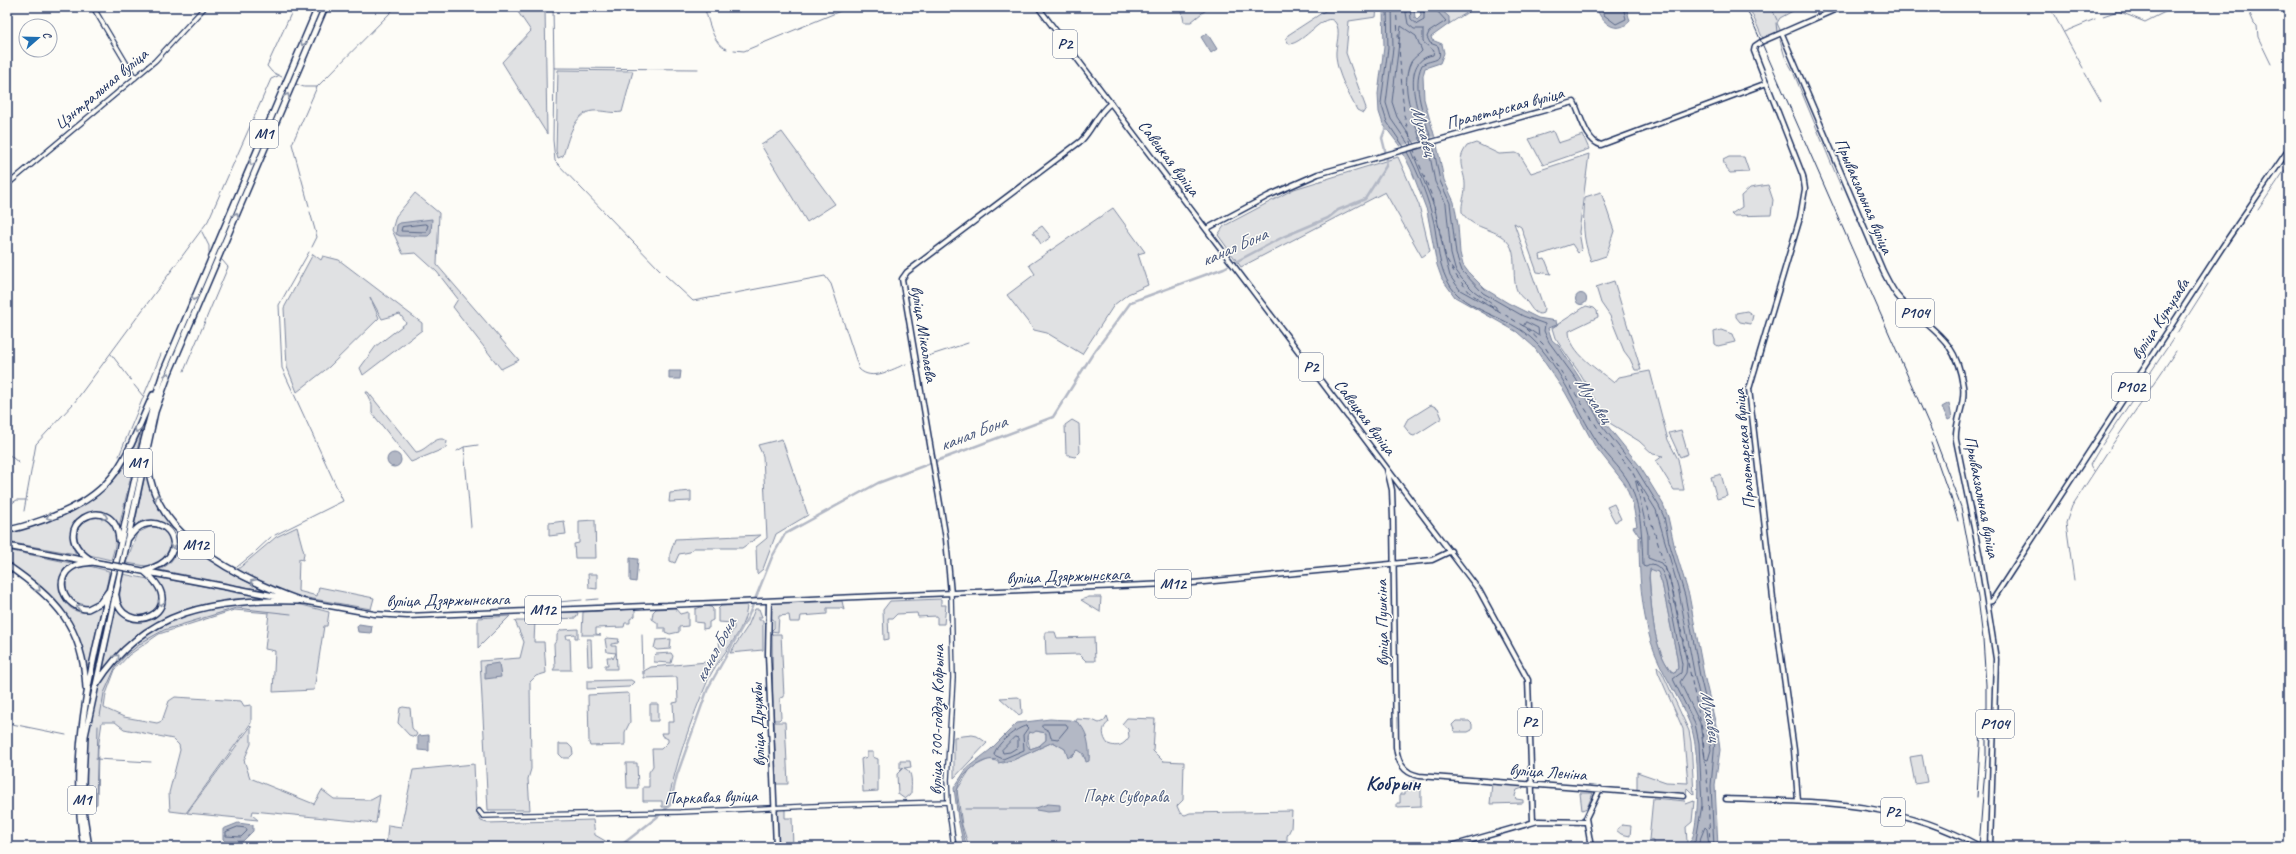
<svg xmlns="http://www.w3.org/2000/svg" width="2296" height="854" font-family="Caveat,sans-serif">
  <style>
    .green { fill: #e0e1e3; stroke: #7e88a0 }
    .water { fill: #b3b8c5; stroke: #76819c; fill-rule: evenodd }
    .pier { fill: #fdfcf7 }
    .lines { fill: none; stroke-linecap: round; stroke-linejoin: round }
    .shore { stroke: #586687; stroke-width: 1 }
    .stream { stroke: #76819c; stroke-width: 1 }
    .canal { stroke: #b3b8c5; stroke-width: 2.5 }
    .ferry { stroke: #49587d; stroke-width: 1; stroke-dasharray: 5 4; stroke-linecap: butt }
    .minor-casing { stroke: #1b2f5e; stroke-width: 6 }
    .major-casing { stroke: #1b2f5e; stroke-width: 7 }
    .highway-casing { stroke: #1b2f5e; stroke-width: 8 }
    .minor { stroke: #fdfcf7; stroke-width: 3.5 }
    .major { stroke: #fdfcf7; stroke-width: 4 }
    .highway { stroke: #fdfcf7; stroke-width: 5 }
    .rail { stroke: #1b2f5e; stroke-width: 1 }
    .highway-bridge-casing { stroke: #1b2f5e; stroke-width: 8; stroke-linecap: butt }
    .highway-bridge { stroke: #fdfcf7; stroke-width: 5 }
    .oneway { stroke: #8c96aa }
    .labels { text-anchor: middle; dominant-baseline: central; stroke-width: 3; stroke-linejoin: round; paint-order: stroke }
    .shield { fill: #fdfcf7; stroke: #5f6c8c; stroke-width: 1 }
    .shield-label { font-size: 16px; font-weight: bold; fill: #1b2f5e }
    .street-label { font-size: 17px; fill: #1b2f5e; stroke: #fdfcf7 }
    .park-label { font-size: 17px; fill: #4c5c7f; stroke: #fdfcf7 }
    .water-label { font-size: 18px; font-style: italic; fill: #49587d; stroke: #fdfcf7 }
    .district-label { font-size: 21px; font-weight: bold; fill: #1b2f5e; stroke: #fdfcf7 }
  </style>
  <rect width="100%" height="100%" fill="#fdfcf7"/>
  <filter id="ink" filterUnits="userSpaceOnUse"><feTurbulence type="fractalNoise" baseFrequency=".025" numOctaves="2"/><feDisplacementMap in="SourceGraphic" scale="8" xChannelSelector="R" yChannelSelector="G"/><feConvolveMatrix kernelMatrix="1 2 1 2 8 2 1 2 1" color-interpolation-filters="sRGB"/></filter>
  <g filter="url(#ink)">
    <path class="green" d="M524 7H545L547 134 502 62 531 31 518 12Z
      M1181 7H1206L1207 9 1191 22H1184Z
      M1331 7H1377L1376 17 1349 21 1346 53 1366 108 1363 113 1357 110C1349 94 1337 74 1336 56 1335 46 1342 30 1335 22 1325 10 1304 44 1289 44L1286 39 1288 35Z
      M1438 7H1476L1449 24 1450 23 1443 11Z
      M1749 7H1800L1780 18 1777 23 1781 32 1763 39Z
      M558 70 633 71 622 112C612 114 603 110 593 111 574 112 568 140 563 156L558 158 556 151Z
      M1553 131 1558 143 1583 135 1589 149 1543 165 1529 139Z
      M782 132 835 204 807 222 761 145Z
      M1476 143 1499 154 1516 153 1520 155 1531 173 1589 154 1579 232 1582 249 1578 253 1572 244 1540 255 1541 260 1545 259 1551 274 1537 272 1521 227 1514 223 1544 308 1543 313 1540 314C1533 313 1531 307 1527 302 1524 299 1520 296 1518 293 1511 279 1517 260 1511 247 1500 226 1473 232 1462 212 1461 203 1465 196 1465 187 1466 171 1454 163 1467 146Z
      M1398 157 1419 205 1430 251 1422 257 1385 192 1241 267 1218 235 1224 226 1294 189Z
      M1729 157H1744L1749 172 1730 173 1725 167 1723 160Z
      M1768 185 1773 200 1771 215 1733 216 1731 214 1742 207 1741 196 1750 188Z
      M1601 192 1614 231 1606 256 1591 261C1582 237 1583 223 1585 197Z
      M415 193 439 213 437 265 519 360 501 369 453 307 458 299 437 272 416 253 403 254 392 230 396 216Z
      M1113 208 1145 252 1138 254 1148 285 1128 294 1114 305 1082 354 1047 333 1034 330 1007 295 1035 274 1029 265Z
      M1042 226 1051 237 1041 244 1033 232Z
      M313 254 321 260 323 256 339 260 422 323V330L363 375 360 368 376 346 406 323 400 314 382 319 370 297 379 318 329 367 297 392 287 367 284 308Z
      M1614 281 1641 370H1635L1630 359 1624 351 1610 316 1601 303 1596 287Z
      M1586 306 1594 308 1597 311 1598 317 1569 331C1569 353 1599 370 1614 383L1619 377 1650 371 1668 440 1678 459 1684 490H1674L1656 461 1663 456 1653 454 1639 441 1608 422 1580 374 1555 338 1552 328Z
      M1747 311 1753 315 1751 324 1740 322 1736 317V313Z
      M1721 330 1732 334 1735 342 1718 346 1715 344 1714 332Z
      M366 392H368L416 452C427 451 436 433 447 441L446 448 411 462 372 413V405Z
      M1431 405 1438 408 1442 418 1414 436 1411 435 1404 426 1407 420Z
      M1072 420 1079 424 1080 452 1075 457 1070 456 1066 453 1065 425Z
      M142 429 119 527C97 494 58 521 76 554L7 542V532C50 523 98 507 123 468 131 456 136 442 142 429Z
      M1681 430 1688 454 1680 457 1669 433Z
      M782 439 808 515 776 534 763 569 757 574 756 547 767 538 763 456 758 445Z
      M148 461C155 524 212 567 266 591L159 570C172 564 180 553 174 538 172 534 170 530 166 528 161 525 154 524 148 523L133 532Z
      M1721 474 1727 496 1717 499 1711 477Z
      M691 491V501L669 502 670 493Z
      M1614 504 1621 519 1615 522 1607 507Z
      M93 516C121 520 118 539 111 560L85 554C73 537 73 525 93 516Z
      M595 520 596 558H575L574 544 579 543V521Z
      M564 521 566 534 549 536V523Z
      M150 527C168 526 173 540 170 555L153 567 126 563 137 533Z
      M297 527 304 553 303 560 299 559 298 591 317 596 319 587 374 598 371 609 296 596 257 581 237 570 276 537Z
      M761 535 742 548H693L690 552 679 554 675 563 670 561V554L675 539Z
      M7 550 76 564 65 572 59 583C59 599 72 617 90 611 94 609 99 605 103 602L87 674C81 622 50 588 7 562Z
      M89 566 109 571C107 590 104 598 87 608L71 602C62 583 64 567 89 566Z
      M1652 568 1658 572 1662 583 1677 657 1678 668 1675 673 1671 671C1651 646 1652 604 1649 573Z
      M123 574 148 579 156 585C157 590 161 597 159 603 155 624 123 619 120 598 119 591 122 581 123 574Z
      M588 574H597V589L589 588Z
      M155 577 270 599C258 599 245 598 233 599 183 606 131 631 102 674L116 604C121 609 126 617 132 619 160 630 174 600 155 577Z
      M1089 597H1101L1100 612 1081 600Z
      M941 599V605H946L944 624H937V616L918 617 917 613 897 614 893 618H888L889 639 884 640 883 610 890 601Z
      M842 601 844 610 841 608H827V614L801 616 800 622H790L789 615 779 616 778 632 771 631 774 628V620L771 618V605L773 603Z
      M276 602 302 605 329 612 327 626H324L314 690 273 692 275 651 265 649 269 613 234 610 159 634 129 655 115 670 106 694 104 708 124 717 157 723 162 721 169 701 175 697 241 701 244 706 251 705V723L186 813 170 811 169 793 180 750 179 745 173 739 124 729 115 722H102L98 749 97 804 88 808C86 772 84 721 99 687 120 637 181 611 233 603 247 601 262 602 276 602Z
      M747 605C746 632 719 656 708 680 692 717 675 765 668 804L666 807H662V801H643V787H649V772L653 766 652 749H661L668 742V739L662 736 661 733H668V722H674L673 703 678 702 677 677 644 678V671L651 667 707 662 708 664 720 650 719 641 725 639 726 636 730 635 734 628 733 623 718 622V609L721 606Z
      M704 606 711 607 713 609V620L709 622V628L703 629V623L695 622V609Z
      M675 608 680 614 688 612V626L679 627V632L670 634 665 632V628H658V623L652 619 653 612 656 609Z
      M635 609V616L630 619V623H625L624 627 596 628V634L601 635H582L583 612Z
      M755 609H759L762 617H759V620H763V650L730 653 748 626Z
      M563 612H576L578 613 576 618 538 620 540 614H548L551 617Z
      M510 616 478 648V618Z
      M515 621H535L534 642H544L546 673 536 676 530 682 531 769 528 779 530 810H488L480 661 520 658 524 642Z
      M578 629V638H575V634L566 635 567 639H570L571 670H553L555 667 554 644 557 640V635L561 630Z
      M1045 632H1055L1057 638 1094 637 1095 661H1086L1079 654 1046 655Z
      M772 634H781L784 697 780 698 781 718 779 720H774L773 717Z
      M607 638 619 639 618 643 611 644V646H616L617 669H605V665H608L607 657H612L613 659 616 653 607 652 605 639Z
      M587 639H591L592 666H588Z
      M671 639 670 649 657 650 654 648 656 640Z
      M671 653 673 656 671 663 654 662V656L656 654Z
      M1657 666 1662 672 1689 731 1691 742 1694 795 1687 788 1686 794 1637 790V772L1666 782 1688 783 1683 729 1658 672Z
      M631 680 634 682 629 687 587 689V681Z
      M627 693 629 694 630 722 625 732V745L590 746 589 743 588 695Z
      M1018 697 1021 699 1022 713 1019 715 1000 698Z
      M650 704H658V721H650Z
      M403 707 410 708 412 728 417 734 415 737 409 735 398 723 400 708Z
      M1107 716 1109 722C1101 727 1102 737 1108 744 1118 748 1124 745 1129 737L1128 729 1122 724 1127 718 1155 719 1153 751 1163 761 1184 762 1183 800 1177 806 1180 813 1185 815 1190 813 1292 811 1291 828 1287 836V847H969L962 825 957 790 971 768 989 759 1003 763 1013 760 1053 742 1065 749 1071 757 1078 750 1081 751 1085 759 1089 758 1086 735 1076 721 1077 719 1092 720 1099 723 1104 721Z
      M1456 721H1469L1472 724V730L1468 732H1455L1452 725Z
      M774 722H785L788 784H776Z
      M251 726V744L244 760 250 778 314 804 322 790 334 799 371 800 380 795 376 823 253 811 252 815 258 820 187 813Z
      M1036 731 1046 733V740L1039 746 1030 749 1027 736 1029 732Z
      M972 735 977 736 987 743 954 778V737Z
      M559 744H568L572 748 573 754 569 758H563L559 754Z
      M867 752H873V757L878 759V791L863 792V790L861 759 867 757Z
      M1922 755 1927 782 1915 784 1910 757Z
      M900 761H910L911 767 904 768C914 771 911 785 911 794L905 799 898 794 897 774 903 768H900Z
      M626 763H637L638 788H627Z
      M474 764 476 811 481 821 487 823 593 820 595 835 614 846 386 847 388 825 401 827 413 770Z
      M1414 781 1421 785V806L1397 807V803H1400V794H1405V790H1409V782Z
      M1492 783 1523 785V788L1517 790 1515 796 1516 799 1523 800V803L1490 804Z
      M1580 793H1593L1587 808 1582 810Z
      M1653 798 1685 801 1686 804 1694 801 1692 822 1686 827 1687 842 1684 847H1653V841L1649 840Z
      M785 808V818H792L793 847H779L777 812 780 809Z
      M1622 825 1631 826 1630 836 1621 834 1616 830Z
      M220 842 243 843 242 847H216Z"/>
    <path class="water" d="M1383 7H1414L1415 18 1417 20 1421 16 1420 7H1438L1449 17V24L1431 37 1432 40 1442 44 1444 53 1440 63 1425 68 1423 76 1424 99 1437 145 1444 180 1454 202 1458 225 1460 253 1463 265 1469 273 1485 289 1508 303 1538 318 1556 321 1557 325 1548 328 1552 340 1559 346 1579 377 1606 424 1639 465 1663 504 1668 517 1675 549 1689 595 1704 675 1718 734 1720 750 1715 785 1718 847H1684C1686 843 1691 842 1692 839 1700 818 1700 748 1690 724 1679 696 1660 671 1651 642 1641 608 1639 573 1639 537L1642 536H1639L1633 527 1637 526 1633 505 1625 484 1595 446 1565 392 1534 347 1517 332 1455 297 1442 279 1437 265 1427 211 1411 169 1399 145 1383 124 1379 112 1378 94 1384 47ZM1650 569 1658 572 1662 583 1677 657 1678 668 1675 673 1671 671C1652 647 1652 608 1649 578Z
      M1596 7H1626L1630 21C1616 36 1601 22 1596 7Z
      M1207 33 1217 49 1211 53 1201 37Z
      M432 219 431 233 428 236H400L396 234 397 225 400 223Z
      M1575.5 299a5.5 5.5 0 1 1 11 0a5.5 5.5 0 1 1-11 0Z
      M669 371H681L680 379H669Z
      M1949 403 1952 418 1948 420 1942 407Z
      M387 460a7 7 0 1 1 14 0a7 7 0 1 1-14 0Z
      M630 558 638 559 636 582 630 581Z
      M359 624 372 626 371 633 358 632 357 627Z
      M499 663 501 677 485 679V665Z
      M1050 719C1058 720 1068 719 1075 721 1088 727 1090 750 1089 761L1086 762 1084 754 1078 750 1068 758 1065 749 1053 742 1013 760 998 763V760C981 756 960 775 957 791 956 803 963 835 967 847H964L958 819 954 788 967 768 990 750 1017 723ZM1036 731 1046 733V740L1039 746 1030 749 1027 745V736L1029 732 1033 733Z
      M429 735V751L418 750V736Z
      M1048 804 1060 805V811L1048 812 1036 810V808Z
      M238 823 253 825V831L243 841H225L223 839V829Z"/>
    <path class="pier" d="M1437 136 1439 143 1401 154 1397 147Z"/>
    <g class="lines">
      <path class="shore" d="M1387 7 1388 48 1381 103 1387 122 1404 147
        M1392 7 1393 48 1386 103 1391 119 1409 145
        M1405 7 1408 24 1414 29H1423V42L1434 51 1433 55C1397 61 1420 118 1427 140
        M1410 7 1411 19 1417 24 1424 20V7
        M1600 7 1604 15 1616 24 1626 19 1623 7
        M1431 139C1425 117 1411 87 1422 65 1432 58 1444 64 1438 46L1430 43 1427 37 1429 32 1446 21 1437 11 1436 7
        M1415 144 1397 117 1392 102 1401 26 1416 36 1422 51C1419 55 1414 57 1411 62 1399 87 1414 118 1421 142
        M1433 145 1440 181 1450 203 1456 254 1462 271 1483 293 1523 316 1545 324 1544 331 1549 342 1576 379 1603 427 1635 467 1659 506 1664 517 1669 542 1685 596 1700 676 1715 740 1711 786 1714 847
        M1412 151 1435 209 1444 253 1450 276 1460 290 1496 310V307L1474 291 1462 279 1455 269 1451 254 1446 204 1435 182 1428 146
        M1407 152C1418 171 1429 201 1434 223 1438 244 1438 268 1451 287 1467 310 1503 316 1525 333 1557 357 1576 410 1598 443 1609 459 1625 471 1632 489 1642 514 1642 540 1643 566L1646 567 1652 564C1661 566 1664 574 1666 583L1682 664 1681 673 1673 679 1695 724 1699 743 1702 805 1696 840 1688 847
        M425 224 428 225 426 232 401 231 402 227Z
        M1526 322 1538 328 1539 336 1524 326Z
        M1636 481H1638L1656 510 1678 587 1695 677 1709 736 1711 750 1708 760 1705 759 1700 723 1680 682 1686 673 1687 663 1669 575 1661 563 1648 558V535Z
        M1043 724H1066L1068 727 1058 739 1051 738 1049 731 1042 727Z
        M1026 726 1028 728 1023 735 1024 750 1003 759 994 755C995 745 1017 727 1026 726Z
        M1015 737 1018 738V747L1010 752 1003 753 1002 750Z
        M238 827 246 828 247 831 241 837 226 836V832Z
        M1697 847 1705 827 1707 829 1709 847"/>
      <path class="stream" d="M553 7 554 68 698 69
        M704 7C709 20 713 46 727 49
        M1771 7 1777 20
        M2247 7 2254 23 2257 26 2258 37 2271 64
        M2053 13 2083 68
        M2103 16 2118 11 2145 22 2175 7
        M1776 23 1777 32
        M2064 32 2095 19
        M1780 40 1785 57 1793 71
        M734 50 744 51 850 7
        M554 68 553 140 555 161 660 270
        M2085 73 2101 101
        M1794 74 1842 189
        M282 77 272 72 267 66 294 7
        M296 84 304 87H317
        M309 206 292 144 317 87 396 7
        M2258 210 2289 164
        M310 212 317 237 312 247
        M202 232 209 246V253
        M665 275 693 301 825 276 831 284 859 369C872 382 892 369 906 364
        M2177 333 2208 284
        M111 354 131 380
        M922 358 968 343
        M184 371 228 267 222 260
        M134 385 143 396
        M2102 445 2173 339
        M2110 448 2176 351
        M457 451 464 447
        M7 453 19 463
        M119 456 161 354
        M2094 471 2090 465 2100 448
        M7 506 17 500H26
        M24 511 36 444 74 403 208 221 271 79 278 76
        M471 527 464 447 478 445
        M275 535 343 501 282 368 279 305 309 252
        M7 536V537
        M256 551 271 537
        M237 567 253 554
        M2074 580 2066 523 2072 506 2108 451
        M7 587 10 593 7 609
        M587 600 598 599
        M546 603 582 600
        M642 635 643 674
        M100 716 104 693 116 666 125 656 144 641 164 630 236 608 291 614
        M7 723 66 735
        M96 759 151 762
        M96 804 98 726
        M965 809H1036"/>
      <path class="canal" d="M619 847 656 818 670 805 677 775 708 688 748 617 772 557 785 534 878 483 1053 417 1092 355 1131 302 1224 268 1283 237 1328 218 1338 210 1365 199 1386 166 1387 158 1382 138 1385 130 1389 127"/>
      <path class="ferry" d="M1396 7 1404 115 1412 145
        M1413 148 1431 194 1446 258 1457 277 1471 294 1525 327 1543 344 1601 433 1632 471 1642 492 1673 592 1702 729 1708 789 1710 847"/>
      <g class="minor-casing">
        <path id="minor" d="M93 7 135 78
          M7 185 155 61 205 7
          M951 594 953 678 947 780 948 802 954 847
          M479 811 483 816 680 812 835 805 948 802"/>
      </g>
      <g class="major-casing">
        <path id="major" d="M1038 7 1479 590 1528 680 1533 822
          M1782 34 1883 271C1888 281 1893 292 1901 300 1931 332 1956 336 1963 386 1966 405 1954 422 1956 440L1980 557 1996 659 1990 847
          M1206 229 1268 196 1318 174 1574 102C1581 116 1586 141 1601 145L1767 83
          M1387 469 1392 490 1393 519 1396 747C1398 762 1403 773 1419 776L1684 796
          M951 594 946 539 902 279 907 272 1081 141C1093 129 1097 113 1111 103
          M302 601 374 614 407 616 668 605
          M769 601 768 654 776 847
          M1988 602 1992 601 2020 558 2227 240 2289 149
          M667 605 1193 583 1432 560 1451 551
          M1726 799C1819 802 1896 800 1981 847
          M1798 801 1794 750 1773 598 1749 389 1800 218 1805 189 1803 176 1754 51 1755 46 1761 42 1841 7
          M1448 847 1538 821 1586 822
          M1591 847 1586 818 1600 789"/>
      </g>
      <g class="highway-casing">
        <path id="highway" d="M148 453C145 534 237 578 302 601
          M7 530C23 528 39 521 54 516 121 490 125 455 153 395
          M127 540C132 534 136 527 143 525 171 514 193 558 146 570
          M7 546 103 564
          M93 562C87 563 79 563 74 566 51 578 65 609 88 609L100 603 108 592
          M94 562C37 528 115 486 119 540
          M7 565C56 599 83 626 86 688
          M132 569 285 598
          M116 596C120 640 195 613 145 572
          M97 684C145 608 215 599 298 601
          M84 847C66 745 97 645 120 546 133 487 145 428 164 370L318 7
          M89 847 82 804 85 736 155 412 169 373 325 7"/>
      </g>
      <use href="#minor" class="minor"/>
      <use href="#major" class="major"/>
      <use href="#highway" class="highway"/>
      <path class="rail" d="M1746 7 1934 436 1961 507 1978 598 1983 639 1986 685V755L1979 847
        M1931 443 1951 500
        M1950 494 1958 521
        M1977 797 1981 729"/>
      <g class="highway-bridge-casing">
        <path id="highway-bridge" d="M103 564 132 569"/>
      </g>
      <use href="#highway-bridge" class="highway-bridge"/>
    </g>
    <defs><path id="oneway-chevron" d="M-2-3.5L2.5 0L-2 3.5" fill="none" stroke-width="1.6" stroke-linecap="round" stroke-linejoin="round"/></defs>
    <g class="oneway">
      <use href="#oneway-chevron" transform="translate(303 43) rotate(113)"/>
      <use href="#oneway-chevron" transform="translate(287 96) rotate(-67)"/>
      <use href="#oneway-chevron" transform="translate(252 163) rotate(113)"/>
      <use href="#oneway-chevron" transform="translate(236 215) rotate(-67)"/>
      <use href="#oneway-chevron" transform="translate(194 298) rotate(113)"/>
      <use href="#oneway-chevron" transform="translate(168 375) rotate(-69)"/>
      <use href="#oneway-chevron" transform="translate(137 430) rotate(113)"/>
      <use href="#oneway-chevron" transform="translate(158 497) rotate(-114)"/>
      <use href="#oneway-chevron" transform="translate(49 517) rotate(159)"/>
      <use href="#oneway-chevron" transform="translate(105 517) rotate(22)"/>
      <use href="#oneway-chevron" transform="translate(173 546) rotate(90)"/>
      <use href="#oneway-chevron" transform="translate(253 582) rotate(-154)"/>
      <use href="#oneway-chevron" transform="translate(38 589) rotate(41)"/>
      <use href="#oneway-chevron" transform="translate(161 603) rotate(104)"/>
      <use href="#oneway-chevron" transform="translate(79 607) rotate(-165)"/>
      <use href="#oneway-chevron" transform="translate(117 657) rotate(-47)"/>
    </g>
  </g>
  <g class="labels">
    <g class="shield">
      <rect x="1053" y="30" width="24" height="28" rx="3"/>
      <rect x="250" y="120" width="28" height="28" rx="3"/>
      <rect x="1896" y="299" width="38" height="28" rx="3"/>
      <rect x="1299" y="353" width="24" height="28" rx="3"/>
      <rect x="2112" y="373" width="38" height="28" rx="3"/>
      <rect x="124" y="449" width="28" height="28" rx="3"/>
      <rect x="178" y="531" width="36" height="28" rx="3"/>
      <rect x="1155" y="570" width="36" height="28" rx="3"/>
      <rect x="525" y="596" width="36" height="28" rx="3"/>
      <rect x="1518" y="708" width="24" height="28" rx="3"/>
      <rect x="1976" y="710" width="38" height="28" rx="3"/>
      <rect x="68" y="786" width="28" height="28" rx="3"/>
      <rect x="1881" y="798" width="24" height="28" rx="3"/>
    </g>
    <g class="shield-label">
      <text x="1065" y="44">Р2</text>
      <text x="264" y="134">М1</text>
      <text x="1915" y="313">Р104</text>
      <text x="1311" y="367">Р2</text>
      <text x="2131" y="387">Р102</text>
      <text x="138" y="463">М1</text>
      <text x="196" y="545">М12</text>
      <text x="1173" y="584">М12</text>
      <text x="543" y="610">М12</text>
      <text x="1530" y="722">Р2</text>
      <text x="1995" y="724">Р104</text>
      <text x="82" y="800">М1</text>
      <text x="1893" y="812">Р2</text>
    </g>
    <g class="street-label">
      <text transform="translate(101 89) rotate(-40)">Цэнтральная вуліца</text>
      <text transform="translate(1505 108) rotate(-15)">Пралетарская вуліца</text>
      <text transform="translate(1169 158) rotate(53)">Савецкая вуліца</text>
      <text transform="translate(1864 196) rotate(67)">Прывакзальная вуліца</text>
      <text transform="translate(2160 319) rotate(-57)">вуліца Кутузава</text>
      <text transform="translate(924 334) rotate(81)">вуліца Мікалаева</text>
      <text transform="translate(1365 417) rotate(53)">Савецкая вуліца</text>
      <text transform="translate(1744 449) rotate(-95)">Пралетарская вуліца</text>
      <text transform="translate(1982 497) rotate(79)">Прывакзальная вуліца</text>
      <text transform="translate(1068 576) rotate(-2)">вуліца Дзяржынскага</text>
      <text transform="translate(448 600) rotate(-1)">вуліца Дзяржынскага</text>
      <text transform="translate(1382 623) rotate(-91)">вуліца Пушкіна</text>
      <text transform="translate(937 720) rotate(-89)">вуліца 700-годдзя Кобрына</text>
      <text transform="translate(758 725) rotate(-92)">вуліца Дружбы</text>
      <text transform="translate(1548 772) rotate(4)">вуліца Леніна</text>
      <text transform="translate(711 797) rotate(-2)">Паркавая вуліца</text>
    </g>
    <g class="park-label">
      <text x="1126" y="796">Парк Суворава</text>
    </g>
    <g class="water-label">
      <text transform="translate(1424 131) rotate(74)">Мухавец</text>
      <text transform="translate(1234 247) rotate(-24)">канал Бона</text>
      <text transform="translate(1594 400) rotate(56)">Мухавец</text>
      <text transform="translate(973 433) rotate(-21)">канал Бона</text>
      <text transform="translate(715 650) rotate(-62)">канал Бона</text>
      <text transform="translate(1711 716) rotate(80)">Мухавец</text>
    </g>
    <g class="district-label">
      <text x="1393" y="783">Кобрын</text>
    </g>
  </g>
  <rect width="2296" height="854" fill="none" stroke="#fdfcf7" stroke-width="24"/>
  <rect x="12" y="12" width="2272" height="830" fill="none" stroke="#1b2f5e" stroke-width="1.5" filter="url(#ink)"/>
  <g transform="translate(38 38) rotate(70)"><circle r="19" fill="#fdfcf7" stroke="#a3aaba"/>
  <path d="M0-3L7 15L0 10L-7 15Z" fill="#1f6fb2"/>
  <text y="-6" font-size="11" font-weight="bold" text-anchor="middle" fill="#1b2f5e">С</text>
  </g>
</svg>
